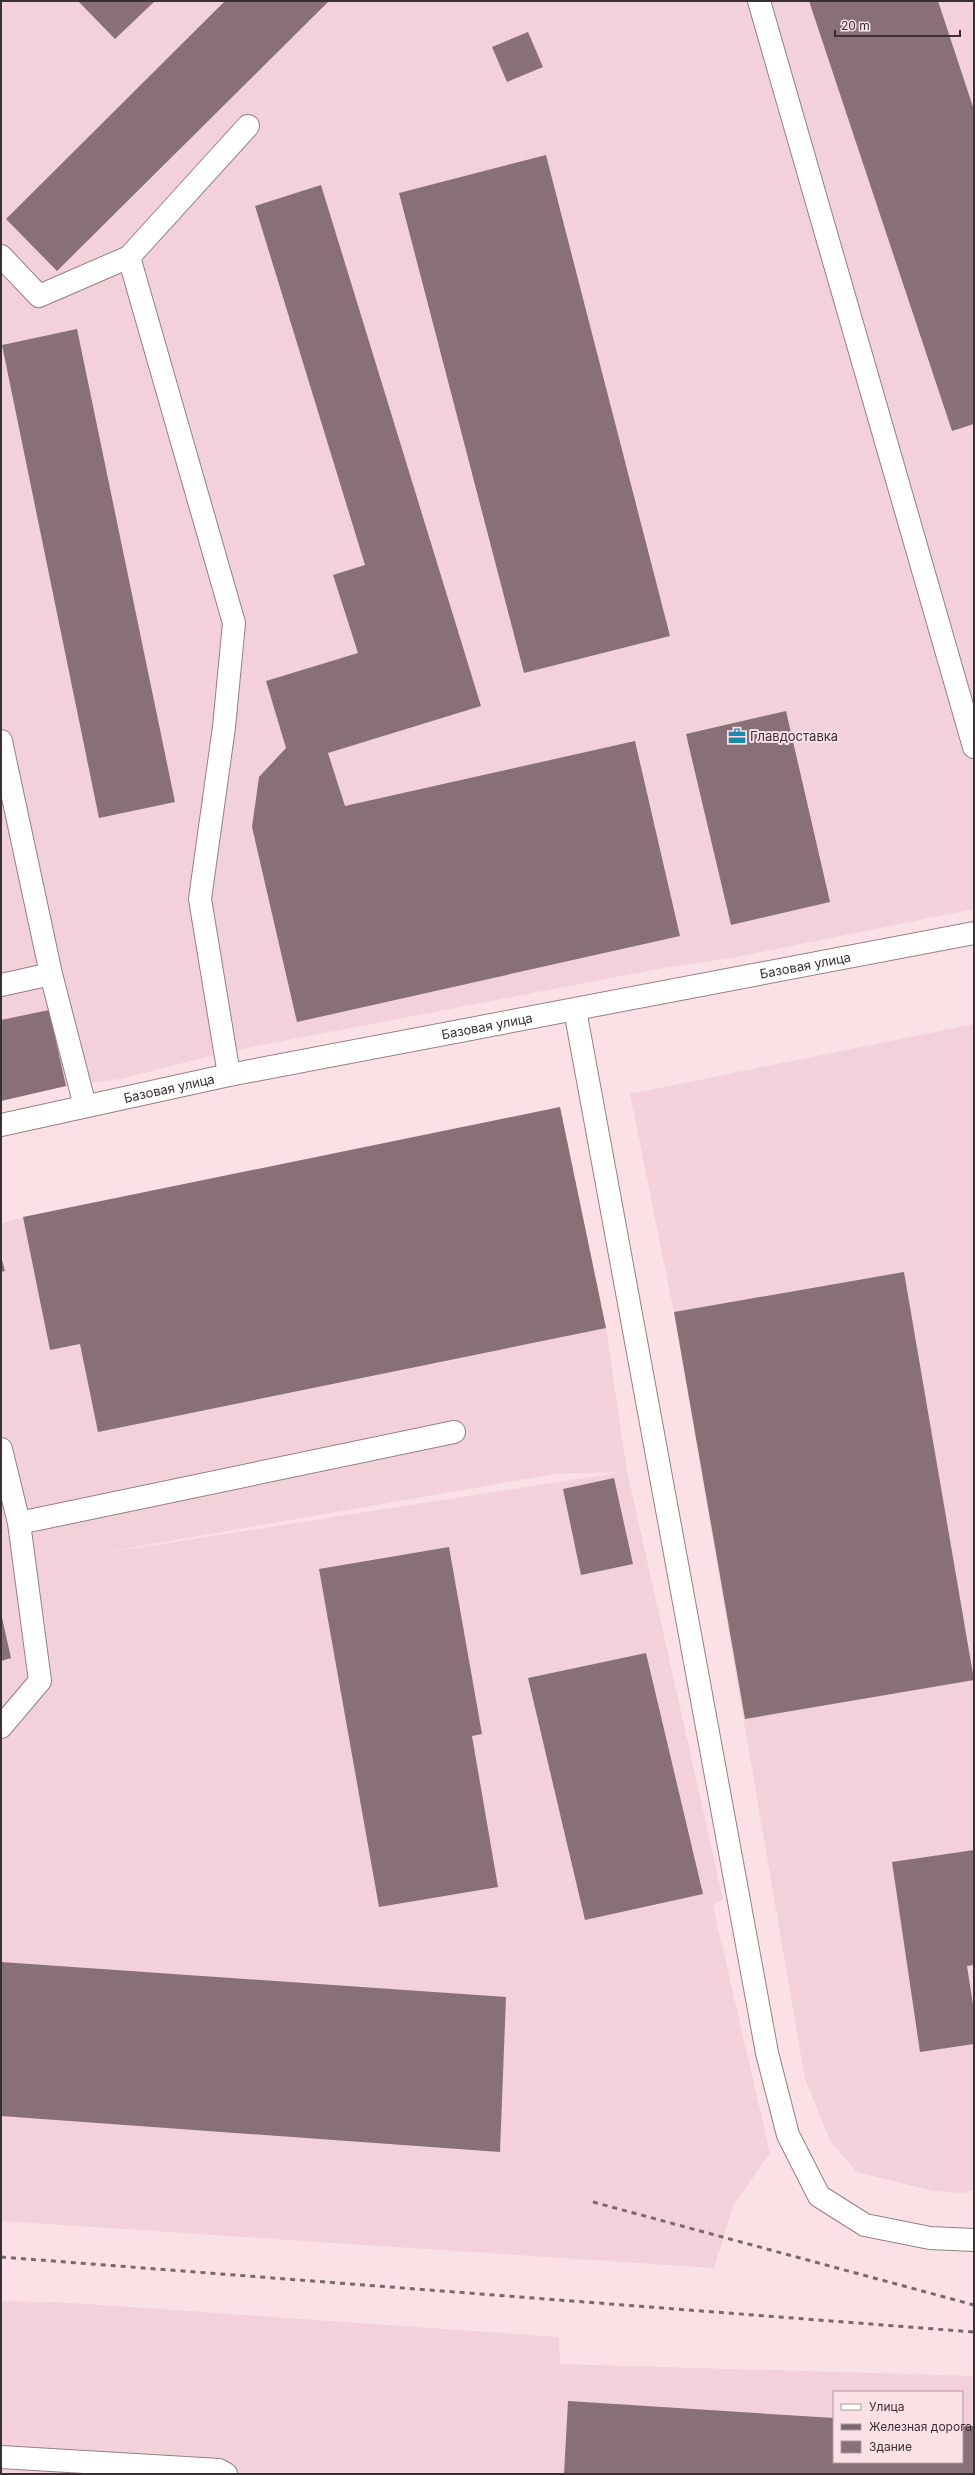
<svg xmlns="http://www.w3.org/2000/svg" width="975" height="2475" font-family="Inter,sans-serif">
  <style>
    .built { fill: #f3d1da; fill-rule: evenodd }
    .building { fill: #887076 }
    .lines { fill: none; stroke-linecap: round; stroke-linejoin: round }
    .lane-casing { stroke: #977f85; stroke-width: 24 }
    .street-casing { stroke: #977f85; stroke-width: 24 }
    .lane { stroke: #fff; stroke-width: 22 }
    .street { stroke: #fff; stroke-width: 22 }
    .rail { stroke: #78696c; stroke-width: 3; stroke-dasharray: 5 5; stroke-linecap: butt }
    .labels { text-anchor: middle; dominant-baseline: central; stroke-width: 4; stroke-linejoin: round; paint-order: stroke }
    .poi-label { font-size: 13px; fill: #3a3032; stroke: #fbe0e6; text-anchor: start }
    .street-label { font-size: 13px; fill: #3a3032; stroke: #fbe0e6 }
  </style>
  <rect width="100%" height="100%" fill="#fbe0e6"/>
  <path class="built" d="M1 1H974V909L732 958 663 968 226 1052 120 1079 66 1086 1 1101Z
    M974 1024V2189L965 2193 933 2191 857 2172 830 2141 805 2079 674 1312 630 1094Z
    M560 1107 606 1328 627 1471 723 1899 713 1906 770 2153 733 2206 714 2268 1 2221V1224L23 1217ZM622 1472 84 1556 555 1474Z
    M1 2301 73 2303 559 2337 560 2364 974 2376V2474H1ZM834 2392H962V2462H834Z"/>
  <path class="building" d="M78 1H155L115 39Z
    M225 1H329L57 271 6 219Z
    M809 1H938L974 110V424L952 431Z
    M528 32 543 67 507 82 492 47Z
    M546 155 670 636 524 673 399 193Z
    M321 185 481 706 328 753 345 806 635 741 680 936 297 1022 252 827 259 777 286 748 266 681 358 653 333 575 365 565 255 206Z
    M77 329 175 802 99 818 2 345Z
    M786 711 830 902 731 925 686 734Z
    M49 1010 66 1086 1 1101V1020Z
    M560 1107 606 1328 98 1432 80 1344 50 1350 23 1217Z
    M1 1256 5 1271 1 1272Z
    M904 1272 974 1680 745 1719 674 1312Z
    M614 1478 633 1564 581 1575 563 1489Z
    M449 1547 482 1734 472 1736 498 1887 379 1907 319 1569Z
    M1 1613 11 1658 1 1661Z
    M646 1653 703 1894 585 1920 528 1678Z
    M974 1850V1965L967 1966 974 2011V2044L920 2052 892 1862Z
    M1 1962 506 1997 500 2152 1 2116Z
    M568 2401 834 2418V2462H962V2426H974V2474H564Z"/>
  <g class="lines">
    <g class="lane-casing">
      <path id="lane" d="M759 1 974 747
        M1 256 39 296 129 257
        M1 741 51 974 1 985
        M51 974 85 1106
        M575 1010 767 2053 788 2135 819 2196 865 2225 930 2238 974 2240
        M229 1075 200 899 224 727 234 623 129 257 248 126
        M1 1449 19 1523 40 1681 1 1727
        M19 1523 454 1432
        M1 2457 219 2470 226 2474"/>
    </g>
    <g class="street-casing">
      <g id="street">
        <path id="s1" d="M1 1125 229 1075 974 933"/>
      </g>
    </g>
    <use href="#lane" class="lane"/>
    <use href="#street" class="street"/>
    <path class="rail" d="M593 2202 974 2305
      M1 2257 974 2332"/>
  </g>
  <defs>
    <g id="office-bare" transform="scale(1.38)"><path d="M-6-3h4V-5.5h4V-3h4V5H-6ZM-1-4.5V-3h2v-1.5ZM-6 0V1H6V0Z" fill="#1c8ab0" stroke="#fbe0e6" stroke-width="2.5" paint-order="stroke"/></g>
  </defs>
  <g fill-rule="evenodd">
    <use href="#office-bare" x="737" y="736"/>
  </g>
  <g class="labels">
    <g class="poi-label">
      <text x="750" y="736">Главдоставка</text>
    </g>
    <g class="street-label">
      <text stroke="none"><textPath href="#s1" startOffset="820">Базовая улица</textPath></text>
      <text stroke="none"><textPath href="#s1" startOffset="496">Базовая улица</textPath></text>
      <text stroke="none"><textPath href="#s1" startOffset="172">Базовая улица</textPath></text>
    </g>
  </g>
  <rect width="975" height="2475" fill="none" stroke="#3a3032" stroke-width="4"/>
  <rect x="833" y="2391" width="130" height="72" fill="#fbe0e6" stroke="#ae9a9e"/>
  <rect x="841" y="2404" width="20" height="6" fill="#ffffff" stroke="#ae9a9e"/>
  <text x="869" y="2411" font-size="12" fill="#3a3032">Улица</text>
  <rect x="841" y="2424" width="20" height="6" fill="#78696c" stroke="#ae9a9e"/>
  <text x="869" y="2431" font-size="12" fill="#3a3032">Железная дорога</text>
  <rect x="841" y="2441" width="20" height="12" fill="#887076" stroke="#ae9a9e"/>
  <text x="869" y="2451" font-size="12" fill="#3a3032">Здание</text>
  <path d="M835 30v6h125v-6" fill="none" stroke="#3a3032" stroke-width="2"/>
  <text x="841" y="30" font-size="12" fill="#3a3032" stroke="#fbe0e6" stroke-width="3" paint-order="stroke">20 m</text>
</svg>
